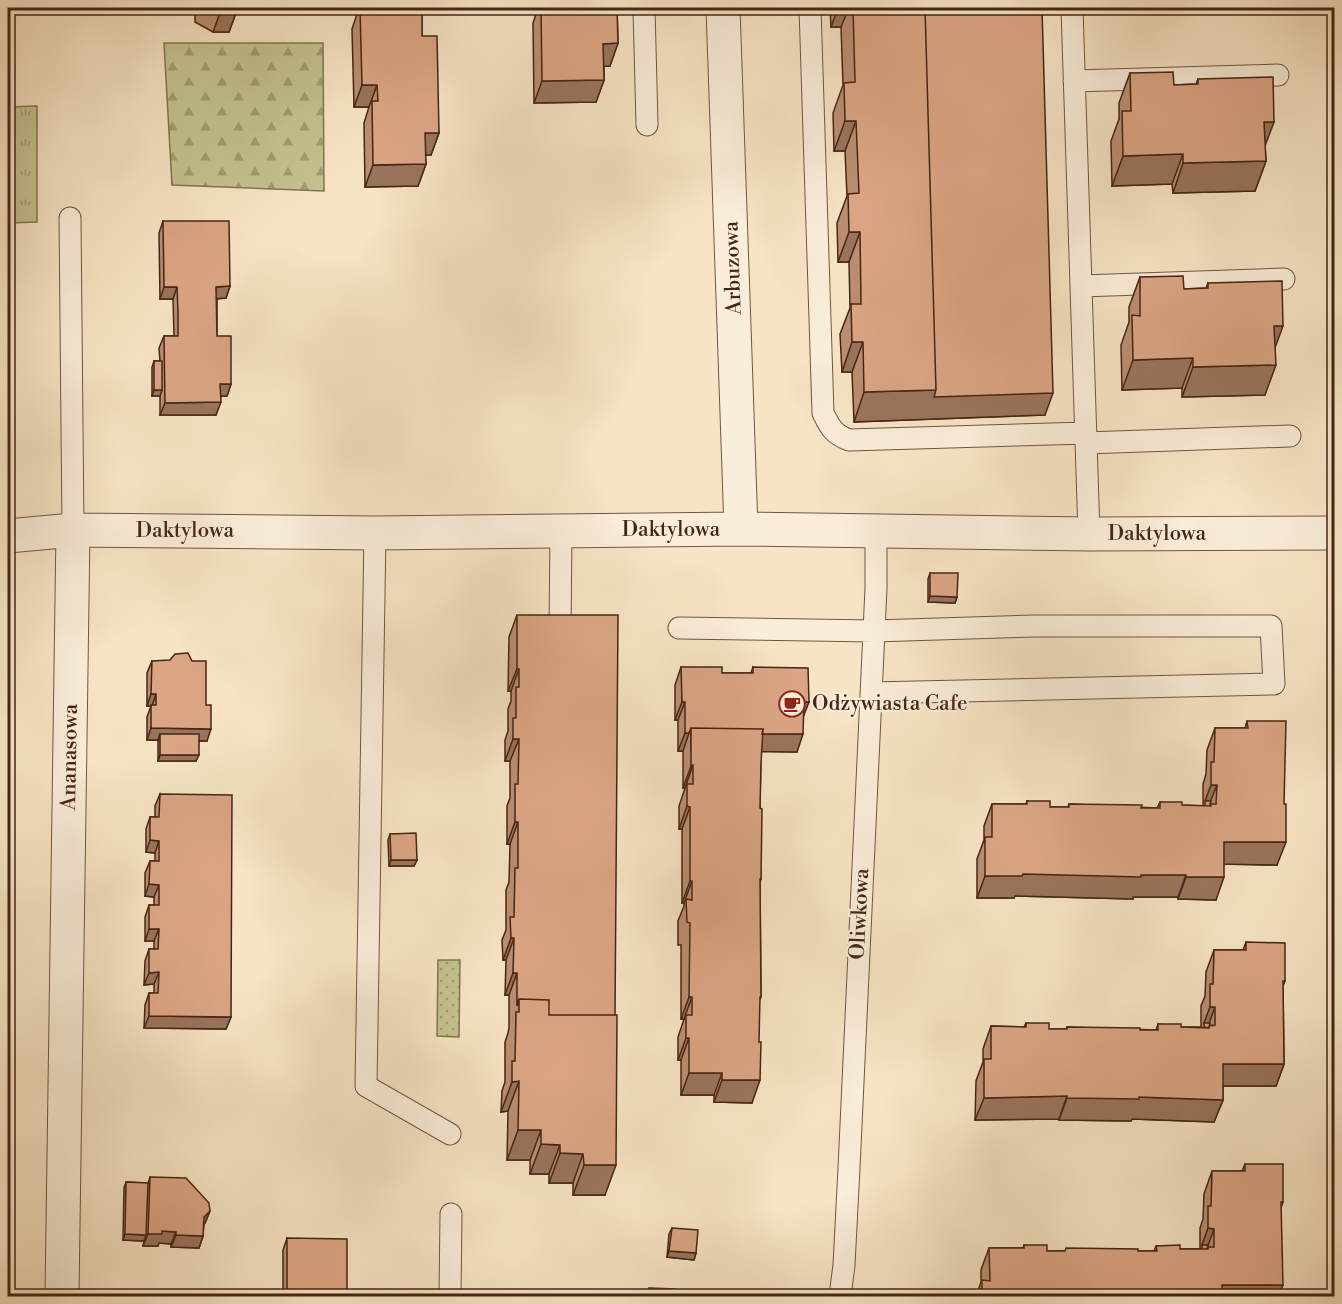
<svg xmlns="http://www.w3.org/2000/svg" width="1342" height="1304" font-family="'Libre Bodoni',serif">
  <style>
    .grass { fill: url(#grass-tufts); stroke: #847452; stroke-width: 1.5 }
    .forest { fill: url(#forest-firs); stroke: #847452; stroke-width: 1.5 }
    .park { fill: url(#park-dots); stroke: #847452; stroke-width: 1.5 }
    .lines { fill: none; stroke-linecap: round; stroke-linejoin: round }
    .service-casing { stroke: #725541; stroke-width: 23 }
    .minor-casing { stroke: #725541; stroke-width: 35 }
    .service { stroke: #faedd9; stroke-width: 21 }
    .minor { stroke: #faedd9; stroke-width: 33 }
    .wall { fill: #bc8e71; stroke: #452515; stroke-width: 1.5 }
    .shaded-wall { fill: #99745c; stroke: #452515; stroke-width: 1.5 }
    .building { fill: #dba583; stroke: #452515; stroke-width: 1.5 }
    .labels { text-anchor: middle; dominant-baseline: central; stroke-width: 4.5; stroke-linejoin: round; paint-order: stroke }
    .street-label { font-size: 21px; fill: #452515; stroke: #faedd9 }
    .poi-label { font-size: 21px; fill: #452515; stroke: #faedd9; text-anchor: start }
  </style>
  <defs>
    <pattern id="grass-tufts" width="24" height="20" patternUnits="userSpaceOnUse" patternTransform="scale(1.5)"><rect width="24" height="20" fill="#c4c28f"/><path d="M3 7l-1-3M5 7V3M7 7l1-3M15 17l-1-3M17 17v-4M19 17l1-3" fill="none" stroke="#a19d74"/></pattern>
    <pattern id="forest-firs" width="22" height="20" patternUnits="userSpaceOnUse" patternTransform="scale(1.5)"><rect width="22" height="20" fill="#c4c28f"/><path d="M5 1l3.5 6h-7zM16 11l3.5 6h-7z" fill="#a19d74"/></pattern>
    <pattern id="park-dots" width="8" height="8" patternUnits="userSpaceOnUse" patternTransform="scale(1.5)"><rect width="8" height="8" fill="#c4c28f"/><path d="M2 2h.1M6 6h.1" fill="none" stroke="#a19d74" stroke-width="1.8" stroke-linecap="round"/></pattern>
  </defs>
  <rect width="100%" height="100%" fill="#f7e4c4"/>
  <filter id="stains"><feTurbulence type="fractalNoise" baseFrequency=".00333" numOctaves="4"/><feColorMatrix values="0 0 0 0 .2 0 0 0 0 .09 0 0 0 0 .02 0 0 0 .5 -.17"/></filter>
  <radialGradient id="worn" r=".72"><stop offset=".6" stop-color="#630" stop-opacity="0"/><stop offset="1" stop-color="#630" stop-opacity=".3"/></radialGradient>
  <path class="grass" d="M37 106V222L8 223V107Z"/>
  <path class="forest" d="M164 43H323L324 191 172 185Z"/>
  <path class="park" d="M438 960H460L459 1037 437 1036Z"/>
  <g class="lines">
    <g class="service-casing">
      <path id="service" d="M644 8 647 125
        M810 8 823 413C830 427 833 434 849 440L1086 433
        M1072 8 1089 534
        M1074 81 1278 75
        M70 218 73 530
        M1081 286 1284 279
        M1086 443 1290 436
        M375 533 366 1086 450 1134
        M679 628 874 631 1034 626H1271L1274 684 871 693
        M560 631 561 530
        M450 1296 451 1214
        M840 1296 844 1265 849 1168 876 588V532"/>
    </g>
    <g class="minor-casing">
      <path id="minor" d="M723 8 741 529
        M8 536 73 530 375 533 741 529 1089 534 1334 533
        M62 1296 73 530"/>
    </g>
    <use href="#service" class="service"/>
    <use href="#minor" class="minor"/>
  </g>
  <path class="wall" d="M176 8H237V10L229 32H213L195 22V9L176 10Z
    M359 8H422V36L439 133 431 155H425L426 164 418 186 365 187 364 123 369 107H354L352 29Z
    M538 8H617L618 43 610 66H604V80L596 102 534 103 533 23Z
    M830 8H1042L1045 415 854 422 852 372H842L840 334 850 308 849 262H838L837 223 847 196 845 151H834L833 113 843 85 841 27H831Z
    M1130 73 1174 85 1196 84 1198 79 1265 145 1266 161 1255 191 1173 193 1172 184 1112 186 1111 141 1119 119V103Z
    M163 221 230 286 226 298 217 299V336L231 384 227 396H221L216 415H160V396H152V367L154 361H160L159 348 164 336H174L173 299H160L159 233Z
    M1140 277 1184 289 1206 288 1208 283 1275 349 1265 395 1182 397V388L1122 390 1121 345 1129 322V307Z
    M930 573 957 597 955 603 928 602V579Z
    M517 615 605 1195H573V1183H549V1174H530V1160H507L508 1111 501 1112 502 1091 505 1082V1042L508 1033 509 1028V995H505L506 960H503L502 940 506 930V890L509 882 510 844H507V806L510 798V761H505V740L508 731V709L511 701V691H508L509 637Z
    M152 661 206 705 207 741H199L196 761H158V740H147V717L151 706H147V673Z
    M681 667 722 673H751L753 667 803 717 797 752 761 751 760 808 761 879 760 883 761 997 759 1001 752 1103 714 1102V1095H681V1060H678V1037L684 1019H681V945H678V921L684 906V903H682V829H679V806L685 788H683V751H678V720H675V685Z
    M1247 721 1277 865 1224 864 1216 900 1178 899V897H1133V899L1015 896 1014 898H977V859L984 840V826L992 804H1026L1027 801 1050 807H1068L1069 804 1157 808 1160 802 1182 805 1203 806V784L1206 774 1207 750 1215 728H1245Z
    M160 794 231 1017 226 1029 144 1028 145 1005 149 993H154V984L144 985 145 961 149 949H154V941H145V917L149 905H154V897L145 896V873L150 861H155V853L146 852V829L150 817H155V806Z
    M390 834 417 860 414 866H389L388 840Z
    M1246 942 1285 981 1283 986 1284 1064 1276 1086H1223V1100L1214 1122 1132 1119 1131 1121 1059 1120V1119L975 1120 976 1081 983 1062V1049L991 1026 1024 1027 1026 1023 1049 1029H1066L1067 1027 1156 1030 1158 1024 1181 1027H1201V1006L1205 996 1206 972 1214 950H1243Z
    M1245 1164 1283 1202 1281 1208 1279 1296H976L981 1282V1270L989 1248H1023L1024 1245 1047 1251H1154L1156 1246 1180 1249H1200V1228L1203 1219 1204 1194 1212 1171H1242Z
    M150 1177 210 1211 205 1223 204 1224 203 1236 199 1248 171 1247V1244L159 1243 158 1246H143L144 1241 123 1240 124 1188 126 1182 148 1183Z
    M672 1228 696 1253 694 1260 667 1257 669 1234Z
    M287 1238 347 1296H283V1250Z"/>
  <path class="shaded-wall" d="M177 8H196L195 9 176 10Z
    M838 8H849L841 27H831Z
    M221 10H237L229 32H213Z
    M618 43 610 66H595L603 44Z
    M604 80 596 102 534 103 542 81Z
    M362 85H377L369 107H354Z
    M845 121H856L845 151H834Z
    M1264 122H1274L1263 151Z
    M425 133H439L431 155H417Z
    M1183 154 1172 184 1112 186 1123 156Z
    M1266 161 1255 191 1173 193 1183 163Z
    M426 164 418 186 365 187 373 165Z
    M849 232H860L849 262H838Z
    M230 286 226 298 212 299 216 287Z
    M164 287H177L173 299H160Z
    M1274 326H1283L1272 356Z
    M852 342H863L852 372H842Z
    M1193 358 1182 388 1122 390 1133 360Z
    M1276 365 1265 395 1182 397 1193 367Z
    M220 384H231L227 396H216Z
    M154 390H162L160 396H152Z
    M936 390 1053 393 1045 415 854 422 864 392Z
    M221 402 216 415H160L165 403Z
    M930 596 957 597 955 603 928 602Z
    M517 669H519L511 691H508Z
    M151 694H156L152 706H147Z
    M682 702H685L678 720H675Z
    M804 702H809L802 720Z
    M151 728 211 729 207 741 160 740V734L158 740H147Z
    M685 733H689L683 751H678Z
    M691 733 803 734 797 752 691 751Z
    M513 739H519L510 761H505Z
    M160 755H199L196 761H158Z
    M693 765 685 788H683L691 766Z
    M1211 785H1217L1208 807 1205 801Z
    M687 806 690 807 682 829H679Z
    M515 822H518L510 844H507Z
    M150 840 159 841 155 853 146 852Z
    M1224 842H1286L1277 865 1216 864Z
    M391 860H417L414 866H389Z
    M1023 874 1141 875H1186L1178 897H1133V899L1015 896 1014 898H977L985 876Z
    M1186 877H1224L1216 900 1178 899Z
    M690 881H692L684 903H682Z
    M149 884 159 885 154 897 145 896Z
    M149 929H159L154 941H145Z
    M511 938H514L506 960H503Z
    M159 972 154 984 144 985 149 973Z
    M513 973H517L509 995H505Z
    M689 997H692L684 1019H681Z
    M1210 1007H1215L1207 1029 1204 1023Z
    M149 1016 231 1017 226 1029 144 1028Z
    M686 1038H689L681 1060H678Z
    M1223 1064H1284L1276 1086H1215Z
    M689 1073H722L714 1095H681Z
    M722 1080H760L752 1103 714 1102Z
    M519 1081 508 1111 501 1112 512 1082Z
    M1067 1096 1059 1119 975 1120 984 1098Z
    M1139 1097 1223 1100 1214 1122 1132 1119 1131 1121 1059 1120 1067 1098Z
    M518 1130H541L530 1160H507Z
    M541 1144 560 1145 549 1174H530Z
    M560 1153 583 1154 573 1183H549Z
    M584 1165H616L605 1195H573Z
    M210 1211 205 1223 199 1229 204 1217Z
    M1208 1228 1214 1229 1206 1251 1202 1245Z
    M162 1231 176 1232 171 1244 159 1243 158 1246H143L148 1234Z
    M125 1234 146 1235 144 1241 123 1240Z
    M176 1235 203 1236 199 1248 171 1247Z
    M669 1251 696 1253 694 1260 667 1257Z
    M1222 1285H1283L1279 1296H1218Z
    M287 1293H323L322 1296H286Z"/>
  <path class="building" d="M217 8H237V10H221Z
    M360 8H422V36H437L439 133H425L426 164 373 165 372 101H378L377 85H362Z
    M541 8H617L618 43 603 44 604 80 542 81Z
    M853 8H925L936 390 864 392 863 342H852L851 304H861L860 232H849L848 194 859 193 856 121H845L844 83 855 82Z
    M925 8H1042L1053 393 934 397 936 390Z
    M1173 72 1174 85 1198 84V79L1273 77 1274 122H1264L1266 161 1183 163V154L1123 156 1122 111H1131L1130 73Z
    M163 221H229L230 286 216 287 217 336H231V384H220L221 402 165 403 164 336H178V313L177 287H164Z
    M8 229H9L8 271Z
    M1183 276 1184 289 1208 288V283L1282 281 1283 326H1274L1276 365 1193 367V358L1133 360 1132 315 1140 316V277Z
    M154 361H162V390H154Z
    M8 372H9L10 431H8Z
    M930 573H958L957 597 930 596Z
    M517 615H618L615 1015H549V1000L519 999 517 1006V973H513L514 938H511L510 917H514L515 868H518V822H515V784H518L519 739H513V718H516V687H519V669H517Z
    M188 653 192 661H206V705H211V729L151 728V705H156V694H151L152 661 170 660 175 654Z
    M681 667H722V673H753V667L808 668 809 702H804L803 734H762L763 729 691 728 689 733H685V702H682Z
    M1247 721H1286L1284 804H1286V842H1224V877H1186V875H1141V877L1023 874 1022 876H985V837H992V804H1027V801H1050V807H1069V804L1142 805 1141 808H1160V802H1182V805L1211 806 1210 804H1216L1217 785H1211V762H1214L1215 728H1248Z
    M691 728 763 729 761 763 760 808 762 809 761 879H760L761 997H760L759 1042H761L760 1080H722V1073H689V1038H686V1015H692V997H689L690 923 687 922 686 899 692 900V881H690V807L687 806V784H693V765L691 766Z
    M160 734H199V755H160Z
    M160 794 232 795 231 1017 149 1016V993H158L159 972 149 973V949H158L159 929H149V905H159V885L149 884 150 861H159V841L150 840V817H159Z
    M1205 801H1211L1210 806H1205Z
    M416 833 417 860H391L390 834Z
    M1246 942 1285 943V981H1283L1284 1064H1223V1100L1139 1097V1099L1067 1098V1096L984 1098V1059H991V1026L1026 1027V1023H1049V1029H1067V1027L1140 1028V1030H1158V1024H1181V1027L1209 1028V1026L1215 1025V1007H1210V984H1213L1214 950H1246Z
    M519 999 549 1000V1015H617L616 1165H584L583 1154 560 1153V1145L541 1144V1130H518L519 1081 512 1082V1061H515L516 1012H519Z
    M1204 1023H1210L1209 1028 1204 1027Z
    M1245 1164H1283V1202H1281L1283 1285H1222V1296H982V1280L990 1281 989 1248H1024V1245H1047V1251H1065L1066 1248 1138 1249V1251H1157L1156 1246 1180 1245V1249H1208V1247H1214V1229L1208 1228V1206H1211L1212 1171H1245Z
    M150 1177 186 1178 209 1203 210 1211 204 1217 203 1236 176 1235V1232L162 1231V1234H148Z
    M126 1182 148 1183 146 1235 125 1234Z
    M672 1228 698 1230 696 1253 669 1251Z
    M287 1238 347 1239V1296H323V1293H287Z
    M1202 1245H1208L1207 1249H1202Z
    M649 1288 675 1289 674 1296H649Z
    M922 1292H937V1296H922Z"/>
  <defs>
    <g id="cafe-ring" transform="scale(1.35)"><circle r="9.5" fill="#faedd9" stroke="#8f2418" stroke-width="1.5"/><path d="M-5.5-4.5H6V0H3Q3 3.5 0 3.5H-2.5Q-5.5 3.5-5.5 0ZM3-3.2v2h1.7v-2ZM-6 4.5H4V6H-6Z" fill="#8f2418"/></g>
  </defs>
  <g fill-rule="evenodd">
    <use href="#cafe-ring" x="792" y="704"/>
  </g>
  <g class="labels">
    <g class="street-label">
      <text transform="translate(733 268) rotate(-92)">Arbuzowa</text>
      <text x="671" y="530">Daktylowa</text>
      <text x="185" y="531">Daktylowa</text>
      <text x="1157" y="534">Daktylowa</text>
      <text transform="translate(70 757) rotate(-89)">Ananasowa</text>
      <text transform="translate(860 914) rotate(-87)">Oliwkowa</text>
    </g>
    <g class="poi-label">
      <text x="812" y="704">Odżywiasta Cafe</text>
    </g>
  </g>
  <rect width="1342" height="1304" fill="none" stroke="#f7e4c4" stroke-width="30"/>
  <rect x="9" y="9" width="1324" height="1286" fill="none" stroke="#452515" stroke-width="3"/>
  <rect x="15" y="15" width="1312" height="1274" fill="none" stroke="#452515" stroke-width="1.5"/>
  <rect width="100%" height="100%" filter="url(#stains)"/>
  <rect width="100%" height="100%" fill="url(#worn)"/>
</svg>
